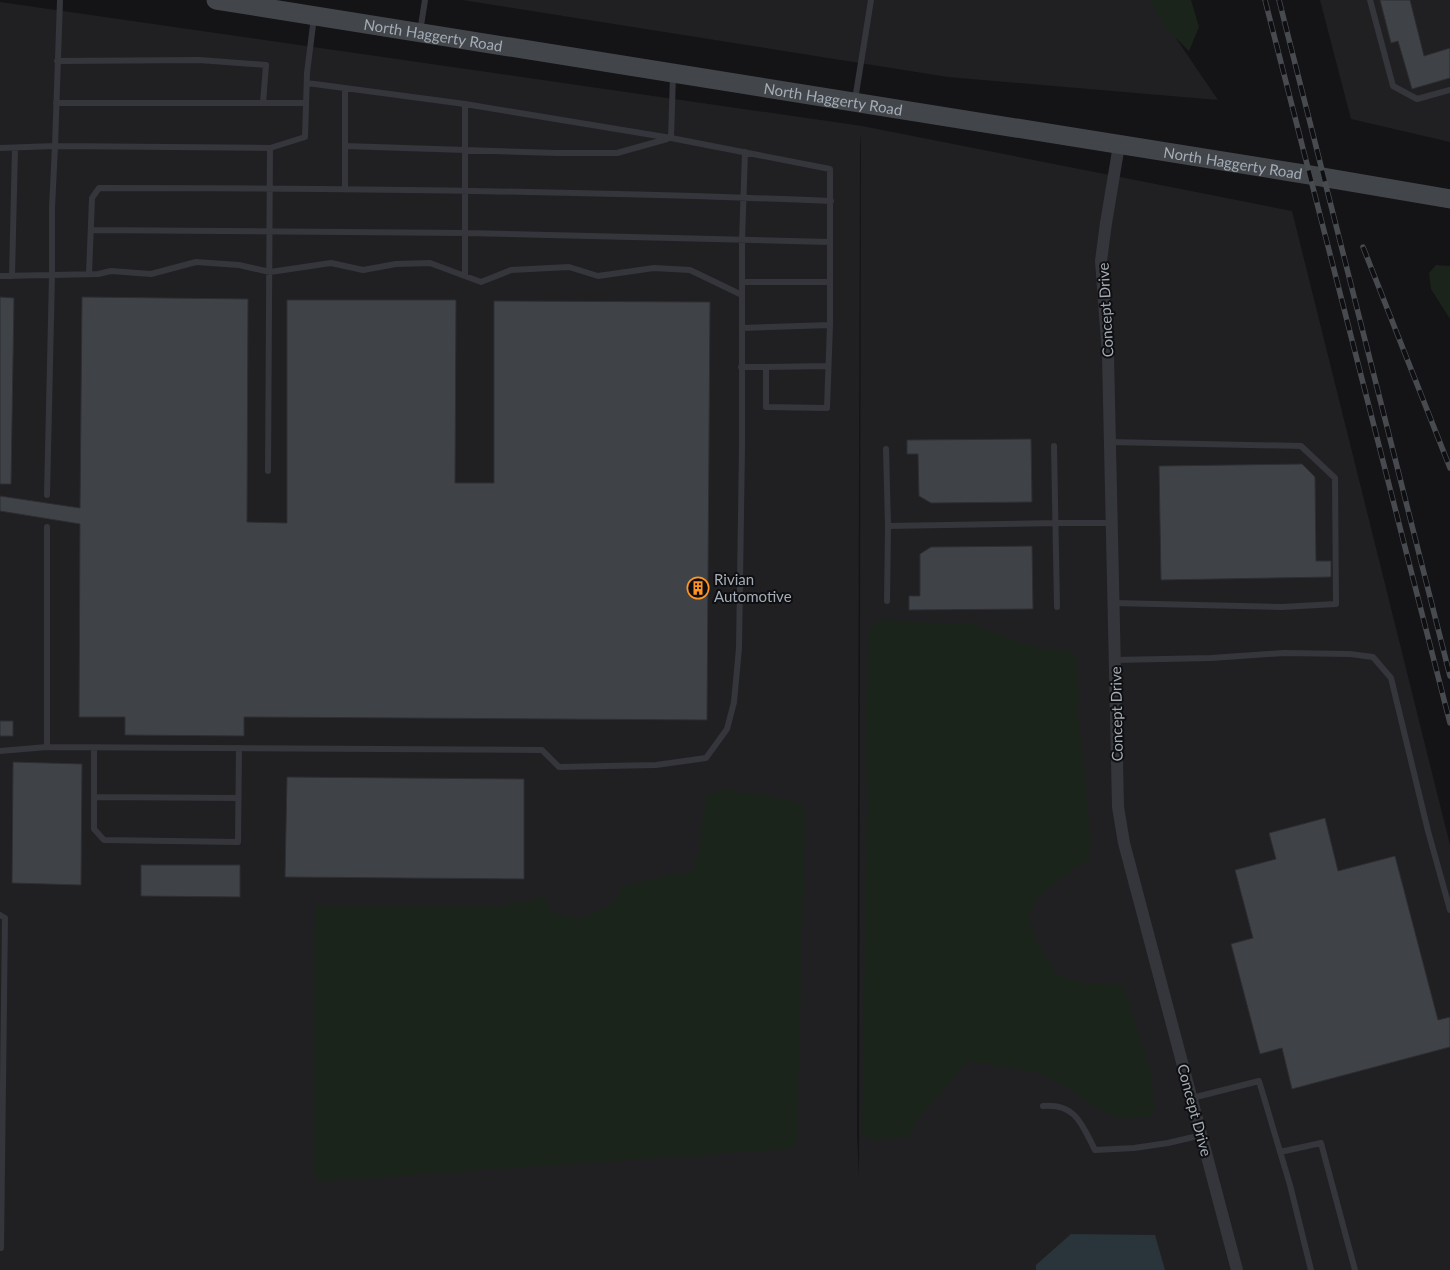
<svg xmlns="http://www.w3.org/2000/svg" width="1450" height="1270" font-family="Lato,sans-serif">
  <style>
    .built { fill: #202023; fill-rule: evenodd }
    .green { fill: #1b241b }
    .water { fill: #29353a }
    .building { fill: #3f4246; stroke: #2d2e32 }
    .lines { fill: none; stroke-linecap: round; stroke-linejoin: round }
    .lane { stroke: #34363b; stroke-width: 6 }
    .street { stroke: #34363b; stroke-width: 12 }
    .secondary { stroke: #42464b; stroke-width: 19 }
    .rail-casing { stroke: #474b50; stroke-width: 5.5 }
    .rail { stroke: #0f0f11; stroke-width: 4; stroke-dasharray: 11; stroke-linecap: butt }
    .labels { text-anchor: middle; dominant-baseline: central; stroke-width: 4; stroke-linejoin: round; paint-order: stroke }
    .street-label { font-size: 15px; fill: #a4adb7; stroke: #0f0f11 }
    .poi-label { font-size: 15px; fill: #a4adb7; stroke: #0f0f11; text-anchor: start }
  </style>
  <rect width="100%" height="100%" fill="#141416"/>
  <path class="built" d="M462 0H1150L1218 100 948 77Z
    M1320 0H1450V142L1351 119Z
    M0 2 862 126 1292 211 1450 845V1270H0ZM861 134 859 1177 857 1133 860 146Z"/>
  <path class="green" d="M1149 0H1191L1199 27 1189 51 1165 27Z
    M1436 265 1450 266V319L1431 289 1429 273Z
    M880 619 909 622 970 624 1031 646 1074 653 1079 688 1078 714 1091 838 1089 859 1075 868 1038 897 1029 914 1036 943 1057 974 1083 984 1106 983 1124 986 1150 1072 1155 1109 1150 1117 1126 1119 1105 1113 1068 1088 1040 1073 968 1061 920 1117 907 1137 871 1140 862 1135 867 805 866 700 870 628Z
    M724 789 793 801 805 809 797 1142 788 1149 324 1181 313 1174 315 906 323 907H498L545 897 553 913 581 919 611 905 624 885 693 871 699 851 706 795Z"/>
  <path class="water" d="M1071 1234 1155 1235 1165 1270H1036V1265Z"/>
  <path class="building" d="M1380 0H1410L1424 56 1450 48V78L1412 89 1398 41 1391 43Z
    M0 297 14 298 11 484H0Z
    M82 297 248 299 247 522 287 523V300H456L455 483H494V301L710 302 707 720 244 717V736L125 735V717H79L80 524 0 511V496L80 508Z
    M1031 439 1032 502 931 503 919 496 918 454H907V440Z
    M1302 464 1315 477 1316 561H1331V577L1161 580 1159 466Z
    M1032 546 1033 609 909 610V596H920V554L931 547Z
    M0 721H13V736H0Z
    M13 762 82 764 81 885 12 883Z
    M287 777 524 779V879L285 877Z
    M1325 818 1338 871 1395 856 1438 1020 1450 1017V1047L1292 1089 1282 1048 1260 1054 1231 944 1253 938 1235 870 1276 859 1269 833Z
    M141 865H240V897L141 896Z"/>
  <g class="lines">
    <path class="lane" d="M1370 0 1393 86 1417 99 1450 90
      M420 32 425 0
      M57 61 199 60 266 65 263 103H306
      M307 83 465 104 671 138 830 169V325L827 408 766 407V367H741
      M345 88V146L556 153H617L667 139
      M855 100 871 0
      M56 103H263
      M462 104H465V276
      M671 138 673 75
      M345 146V189
      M0 148 55 146 60 0
      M91 230 465 233 830 242
      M89 274 92 198 99 188C343 188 587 191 831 201
      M0 276 52 275V208L55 146 270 148 305 137 307 73 314 17
      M12 276 15 148
      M743 282H830
      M742 328 830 325
      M766 367 828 366
      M1110 442 1301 446 1335 478 1336 604 1282 607 1114 603
      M1054 446 1057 607
      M886 449 888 526
      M268 471 270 148
      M47 495 52 275 98 274 111 271 151 274 196 262 239 265 270 272 331 263 363 270 396 264 430 263 481 282 511 270 569 267 598 276 654 268 690 270 742 295
      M887 601 888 526 1056 523H1111
      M1115 660 1211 658 1284 653 1350 654 1373 657 1391 678 1428 831 1450 910
      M47 747V527
      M94 748V829L104 840 238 842 239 748
      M0 751 47 747 542 750 559 767 656 765 706 758 727 729 734 702 739 648 742 446V240L745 152
      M94 797 238 798
      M0 915 5 918 1 1248H0
      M1192 1098 1259 1081 1290 1185 1311 1270
      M1043 1106C1076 1103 1082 1125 1095 1150L1134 1148 1168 1143 1202 1135
      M1280 1152 1321 1143 1355 1270"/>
    <path class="street" d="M1119 145 1106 223 1101 261 1108 355 1118 807 1124 843 1237 1270"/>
    <path class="secondary" id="s1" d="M216 0 1310 175 1450 199"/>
    <g class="rail-casing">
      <path id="rail" d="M1265 0 1450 723
        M1279 0 1450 676
        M1363 247 1450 468"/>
    </g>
    <use href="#rail" class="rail"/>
  </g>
  <defs>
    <g id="building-ring" transform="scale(1.125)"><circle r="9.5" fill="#0f0f11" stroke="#fe9523" stroke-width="1.5"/><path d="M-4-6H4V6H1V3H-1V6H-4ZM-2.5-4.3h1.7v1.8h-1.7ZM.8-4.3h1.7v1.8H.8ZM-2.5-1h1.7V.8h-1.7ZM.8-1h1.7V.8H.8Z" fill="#fe9523"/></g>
  </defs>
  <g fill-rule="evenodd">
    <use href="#building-ring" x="698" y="588"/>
  </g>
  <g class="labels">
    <g class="street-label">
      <text stroke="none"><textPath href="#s1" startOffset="220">North Haggerty Road</textPath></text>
      <text stroke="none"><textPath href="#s1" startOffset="625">North Haggerty Road</textPath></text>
      <text stroke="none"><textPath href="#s1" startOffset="1030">North Haggerty Road</textPath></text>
      <text transform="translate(1105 310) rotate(-93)">Concept Drive</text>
      <text transform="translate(1116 714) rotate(-91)">Concept Drive</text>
      <text transform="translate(1195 1110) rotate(75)">Concept Drive</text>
    </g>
    <g class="poi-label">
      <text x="714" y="579">Rivian<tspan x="714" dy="17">Automotive</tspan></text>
    </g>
  </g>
</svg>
